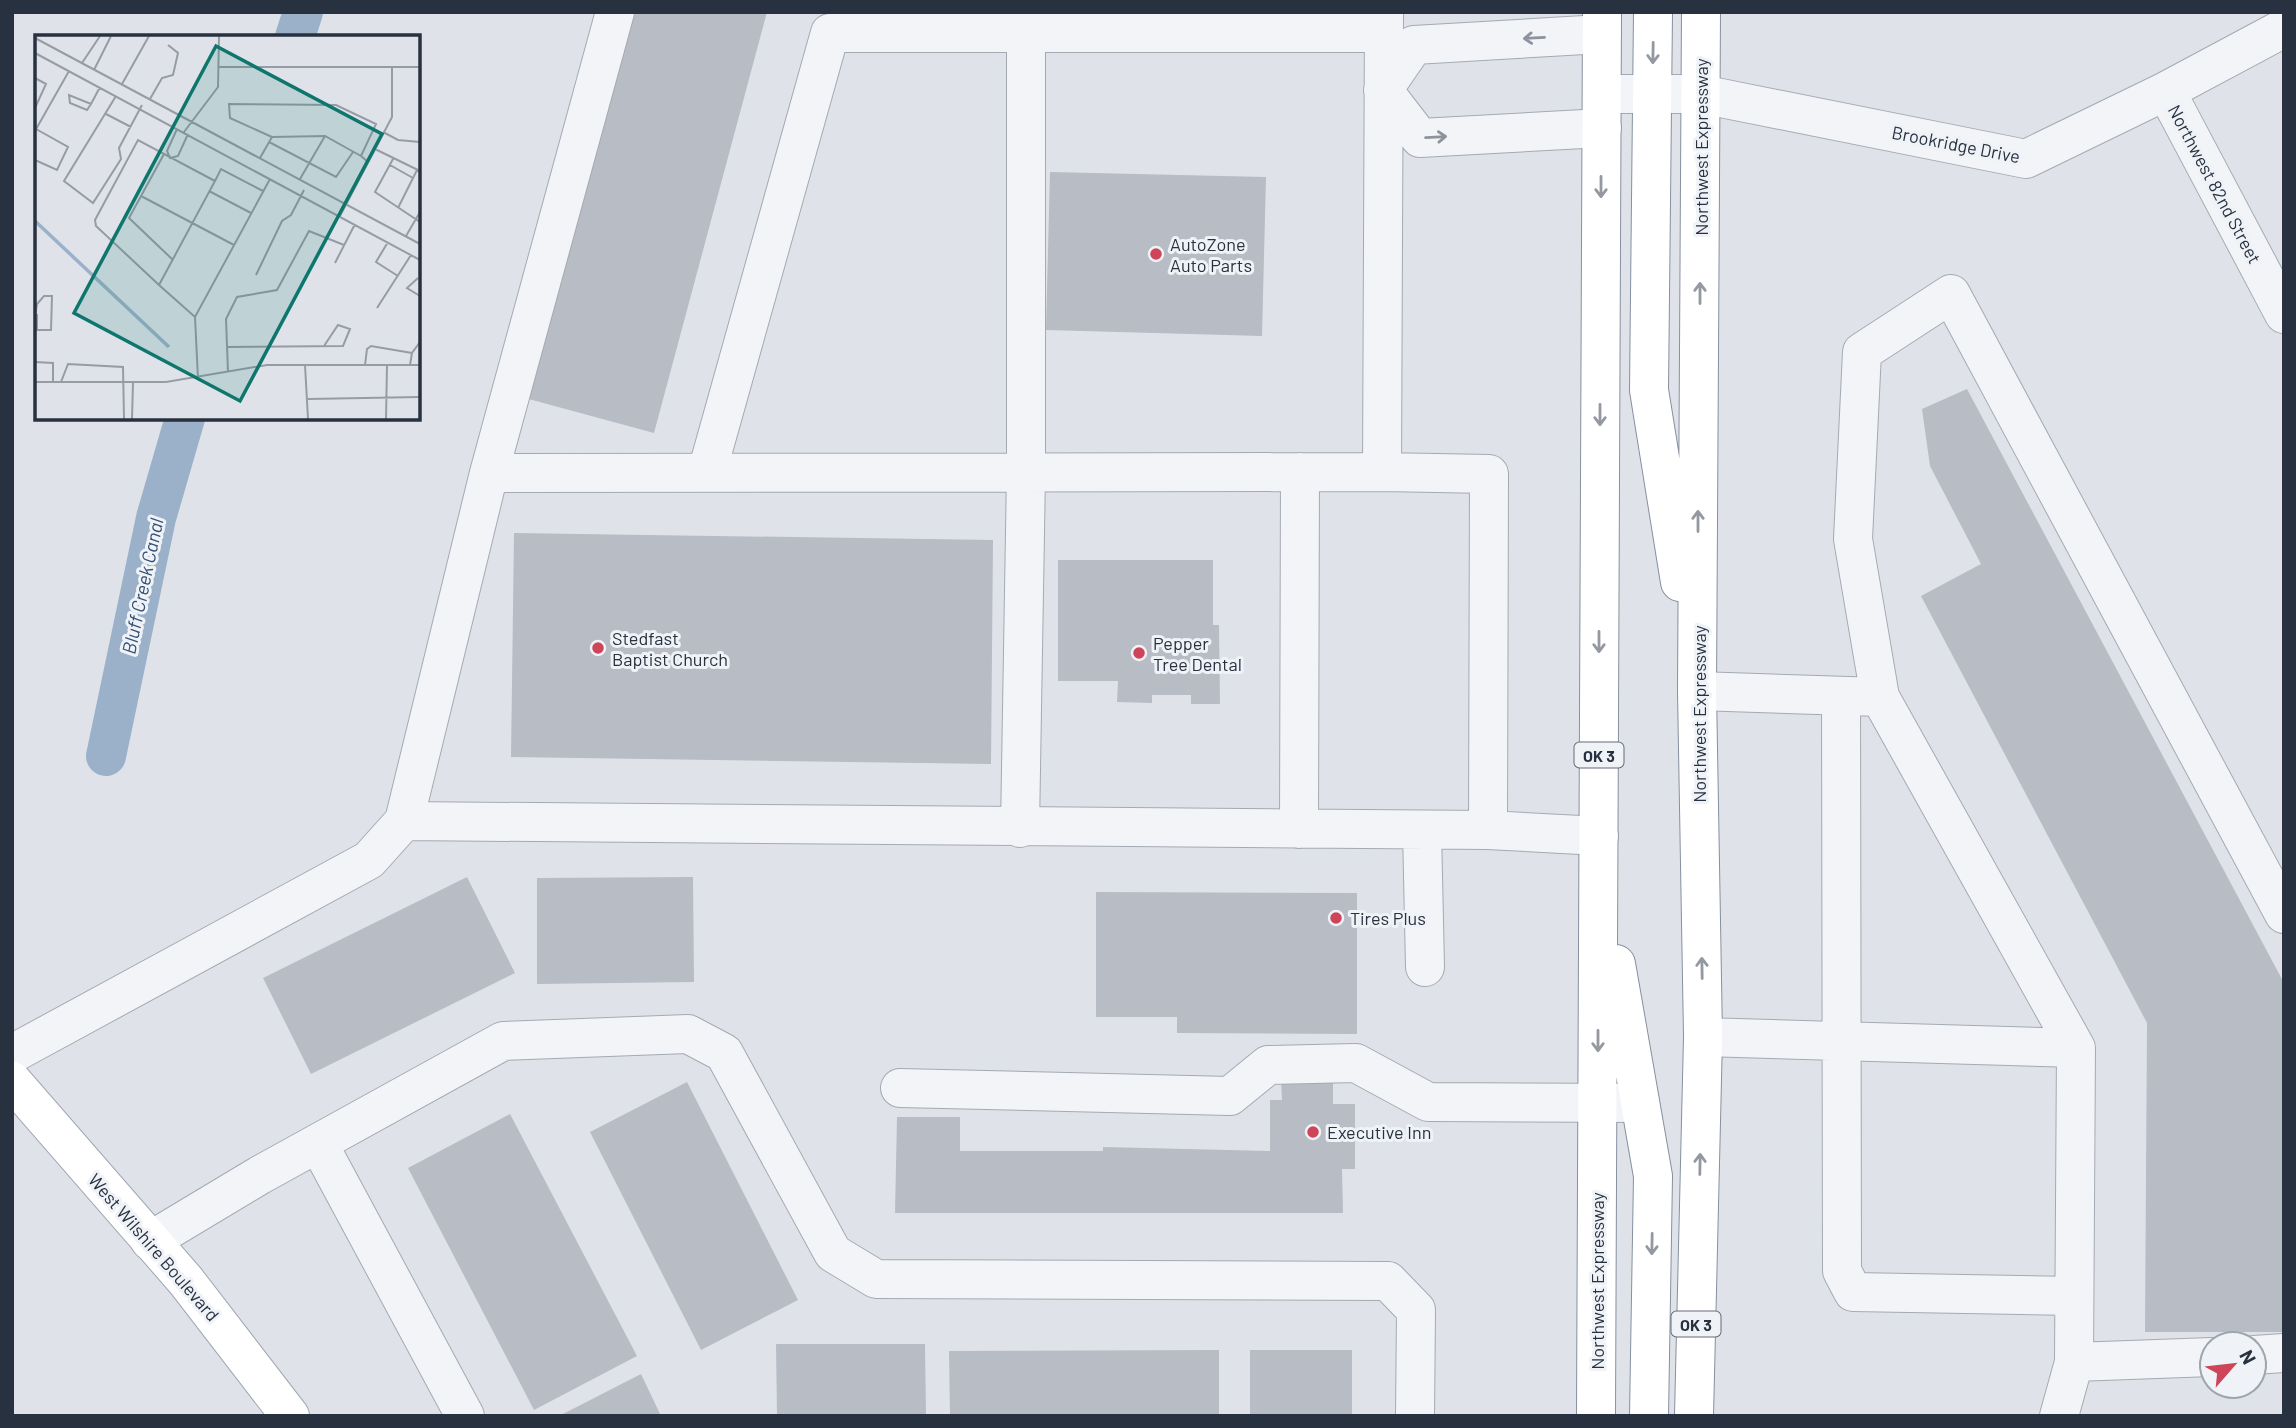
<svg xmlns="http://www.w3.org/2000/svg" width="2296" height="1428" font-family="Barlow,sans-serif">
  <style>
    .lines { fill: none; stroke-linecap: round; stroke-linejoin: round }
    .canal { stroke: #9ab1c9; stroke-width: 40 }
    .building { fill: #b7bcc5 }
    .minor-casing { stroke: #a4aab3; stroke-width: 40 }
    .major-casing { stroke: #9fa7b4; stroke-width: 40 }
    .highway-casing { stroke: #87909f; stroke-width: 40 }
    .minor { stroke: #f2f4f7; stroke-width: 38 }
    .major { stroke: #fff; stroke-width: 38 }
    .highway { stroke: #fff; stroke-width: 38 }
    .oneway { stroke: #8d929c }
    .oneway2 { stroke: #9498a0 }
    .poi-dot { fill: #ce4458; stroke: #eff2f6; stroke-width: 2.5 }
    .labels { text-anchor: middle; dominant-baseline: central; stroke-width: 6; stroke-linejoin: round; paint-order: stroke }
    .shield { fill: #eff2f6; stroke: #646b77; stroke-width: 2 }
    .shield-label { font-size: 16px; font-weight: bold; fill: #283140 }
    .street-label { font-size: 18px; fill: #283140; stroke: #eff2f6 }
    .poi-label { font-size: 18px; fill: #283140; stroke: #eff2f6; text-anchor: start }
    .water-label { font-size: 19px; font-style: italic; fill: #324f74; stroke: #eff2f6 }
    .inset-river { fill: none; stroke: #9ab1c9; stroke-width: 3.5 }
    .inset-road { fill: none; stroke: #969ca5; stroke-width: 2 }
    .view { fill: #0f766e; fill-opacity: 0.15; stroke: #0f766e; stroke-width: 3.5 }
    .inset-edge { fill: none; stroke: #283140; stroke-width: 3.5 }
  </style>
  <rect width="100%" height="100%" fill="#dfe3e9"/>
  <g class="lines">
    <path class="canal" d="M295 37 303 12
      M106 756 156 518 185 418"/>
  </g>
  <path class="building" d="M628 12H767L654 433 525 398Z
    M1050 172 1266 177 1262 336 1046 330Z
    M1967 389 2284 983V1332H2145L2147 1023 1921 596 1981 564 1930 466 1922 409Z
    M514 533 993 540 991 764 511 757Z
    M1058 560H1213V625H1219L1220 704H1191V695H1152V703L1117 702 1118 681H1058Z
    M467 877 515 973 311 1074 263 978Z
    M693 877 694 982 537 984V878Z
    M1096 892 1357 893V1034L1177 1033V1017H1096Z
    M1281 1080H1333V1104H1355V1169H1342L1343 1213H895L897 1117H960V1151H1103V1147L1270 1151V1100H1282Z
    M687 1082 798 1300 701 1350 590 1132Z
    M510 1114 637 1356 534 1410 408 1168Z
    M776 1344H925L926 1416H777Z
    M1219 1350V1416H950L949 1351Z
    M1250 1350H1352V1416H1250Z
    M641 1374 661 1416H559Z"/>
  <g class="lines">
    <g class="minor-casing">
      <path id="minor" d="M615 12 489 473 404 821 1488 830 1599 836
        M2166 91 2284 314
        M1602 94H1701L2026 159 2166 91 2284 28
        M1602 128 1420 138 1383 90 1414 45 1602 34
        M707 472 830 33H1383
        M1382 472 1489 474 1488 830
        M489 473 1382 472 1384 12
        M1697 691 1880 697 2076 1048 2074 1362
        M1841 696 1842 1271 1853 1292 2074 1296
        M1880 697 1853 539 1862 352 1951 294 2284 914
        M1020 828 1026 473V33
        M1299 829 1300 472
        M1422 830 1425 967
        M1703 1037 2076 1048
        M12 1054 369 860 404 821
        M900 1088 1230 1096 1268 1065 1356 1063 1428 1102 1640 1103
        M318 1143 465 1416
        M150 1241 260 1175 503 1041 688 1034 724 1053 833 1253 876 1279 1388 1281 1416 1310 1415 1416
        M2254 1355 2284 1353
        M2059 1416 2074 1362 2212 1357"/>
    </g>
    <g class="major-casing">
      <path id="major" d="M12 1081 186 1281 290 1416"/>
    </g>
    <g class="highway-casing">
      <path id="highway" d="M1653 12 1649 390 1680 582
        M1616 964 1653 1176 1649 1416
        M1596 1416 1602 12
        M1694 1416 1703 1037 1697 691 1701 12"/>
    </g>
    <use href="#minor" class="minor"/>
    <use href="#major" class="major"/>
    <use href="#highway" class="highway"/>
  </g>
  <defs><path id="oneway-shaft" d="M-6 0H5M1.5-3L5.5 0L1.5 3" fill="none" stroke-width="1.6" stroke-linecap="round" stroke-linejoin="round" transform="scale(1.75)"/></defs>
  <g class="oneway">
    <use href="#oneway-shaft" transform="translate(1534 38) rotate(177)"/>
    <use href="#oneway-shaft" transform="translate(1436 137) rotate(-3)"/>
  </g>
  <g class="oneway2">
    <use href="#oneway-shaft" transform="translate(1653 53) rotate(91)"/>
    <use href="#oneway-shaft" transform="translate(1601 187) rotate(90)"/>
    <use href="#oneway-shaft" transform="translate(1700 293) rotate(-90)"/>
    <use href="#oneway-shaft" transform="translate(1600 415) rotate(90)"/>
    <use href="#oneway-shaft" transform="translate(1698 521) rotate(-90)"/>
    <use href="#oneway-shaft" transform="translate(1599 642) rotate(90)"/>
    <use href="#oneway-shaft" transform="translate(1702 968) rotate(-91)"/>
    <use href="#oneway-shaft" transform="translate(1598 1041) rotate(90)"/>
    <use href="#oneway-shaft" transform="translate(1700 1164) rotate(-89)"/>
    <use href="#oneway-shaft" transform="translate(1652 1244) rotate(91)"/>
  </g>
  <g class="poi-dot">
    <circle cx="1156" cy="254" r="7"/>
    <circle cx="598" cy="648" r="7"/>
    <circle cx="1139" cy="653" r="7"/>
    <circle cx="1336" cy="918" r="7"/>
    <circle cx="1313" cy="1132" r="7"/>
  </g>
  <g class="labels">
    <g class="shield">
      <rect x="1574.5" y="742.5" width="49" height="25" rx="5"/>
      <rect x="1671.5" y="1311.5" width="49" height="25" rx="5"/>
    </g>
    <g class="shield-label">
      <text x="1599" y="755">OK 3</text>
      <text x="1696" y="1324">OK 3</text>
    </g>
    <g class="street-label">
      <text transform="translate(1956 144) rotate(11)">Brookridge Drive</text>
      <text transform="translate(1701 147) rotate(-90)">Northwest Expressway</text>
      <text transform="translate(2215 184) rotate(62)">Northwest 82nd Street</text>
      <text transform="translate(1699 714) rotate(-90)">Northwest Expressway</text>
      <text transform="translate(154 1247) rotate(49)">West Wilshire Boulevard</text>
      <text transform="translate(1597 1281) rotate(-90)">Northwest Expressway</text>
    </g>
    <g class="poi-label">
      <text x="1170" y="244">AutoZone<tspan x="1170" dy="21">Auto Parts</tspan></text>
      <text x="612" y="638">Stedfast<tspan x="612" dy="21">Baptist Church</tspan></text>
      <text x="1153" y="643">Pepper<tspan x="1153" dy="21">Tree Dental</tspan></text>
      <text x="1350" y="918">Tires Plus</text>
      <text x="1327" y="1132">Executive Inn</text>
    </g>
    <g class="water-label">
      <text transform="translate(142 586) rotate(-78)">Bluff Creek Canal</text>
    </g>
  </g>
  <g transform="translate(35 35)">
    <rect width="385" height="385" fill="#dfe3e9"/>
    <path class="inset-river" d="M0 186 134 312"/>
    <path class="inset-road" d="M0 3 385 209M0 18 385 225M47 28 65 1M184 32H385M59 35 76 1M0 43 11 49 0 73M87 49 114 1M81 61 29 146 58 168 86 124 84 113 107 70M115 64 127 43 138 40 143 18 133 10M56 69 34 60 35 68 52 75 56 69 65 52M71 79 96 92M142 94 132 116 135 123 143 121 153 99M0 96 34 36M149 97 183 52 184 1M348 97 363 105 385 107M237 102 195 83 194 69 301 70 341 89 326 121 333 127M234 107 301 142 318 117M340 114 385 136M129 119 94 183 138 225M225 123 237 102 290 101 326 121M358 124 340 157 385 187M0 125 22 135 33 112 1 94M355 130 378 143M265 144 290 101M180 146 186 134 228 156M174 156 216 178M106 161 199 210M363 173 382 135M305 181 357 82V32M371 201 385 177M353 207 341 227 363 241M300 228 320 189M221 240 247 186 256 180 269 155M383 243 372 253 385 261M124 250 180 146 103 105 60 185 61 191 124 250 160 282 235 144M342 273 376 220M0 281 2 269 9 261H17L16 295H2V279M160 282 163 344M192 312 308 311 315 294 303 290 289 311M0 327 18 328V347M270 330 273 384M330 330 332 314 336 311 377 318M375 330 377 318 385 307M193 337 191 284 202 262 242 255 274 196 309 210M0 347H131L232 330H385M26 347 33 329 88 332 89 384M273 364 385 362M97 384 98 347M351 384 352 330"/>
    <path class="view" d="M181 11 347 99 205 366 39 278Z"/>
    <rect width="385" height="385" class="inset-edge"/>
  </g>
  <rect width="2296" height="1428" fill="none" stroke="#283140" stroke-width="28"/>
  <g transform="translate(2233 1365) rotate(62)"><circle r="33" fill="#eff2f6" stroke="#9fa5ad" stroke-width="2"/>
  <path d="M0-5L12 26L0 18L-12 26Z" fill="#ce4458"/>
  <text y="-10" font-size="19" font-weight="bold" text-anchor="middle" fill="#283140">N</text>
  </g>
</svg>
